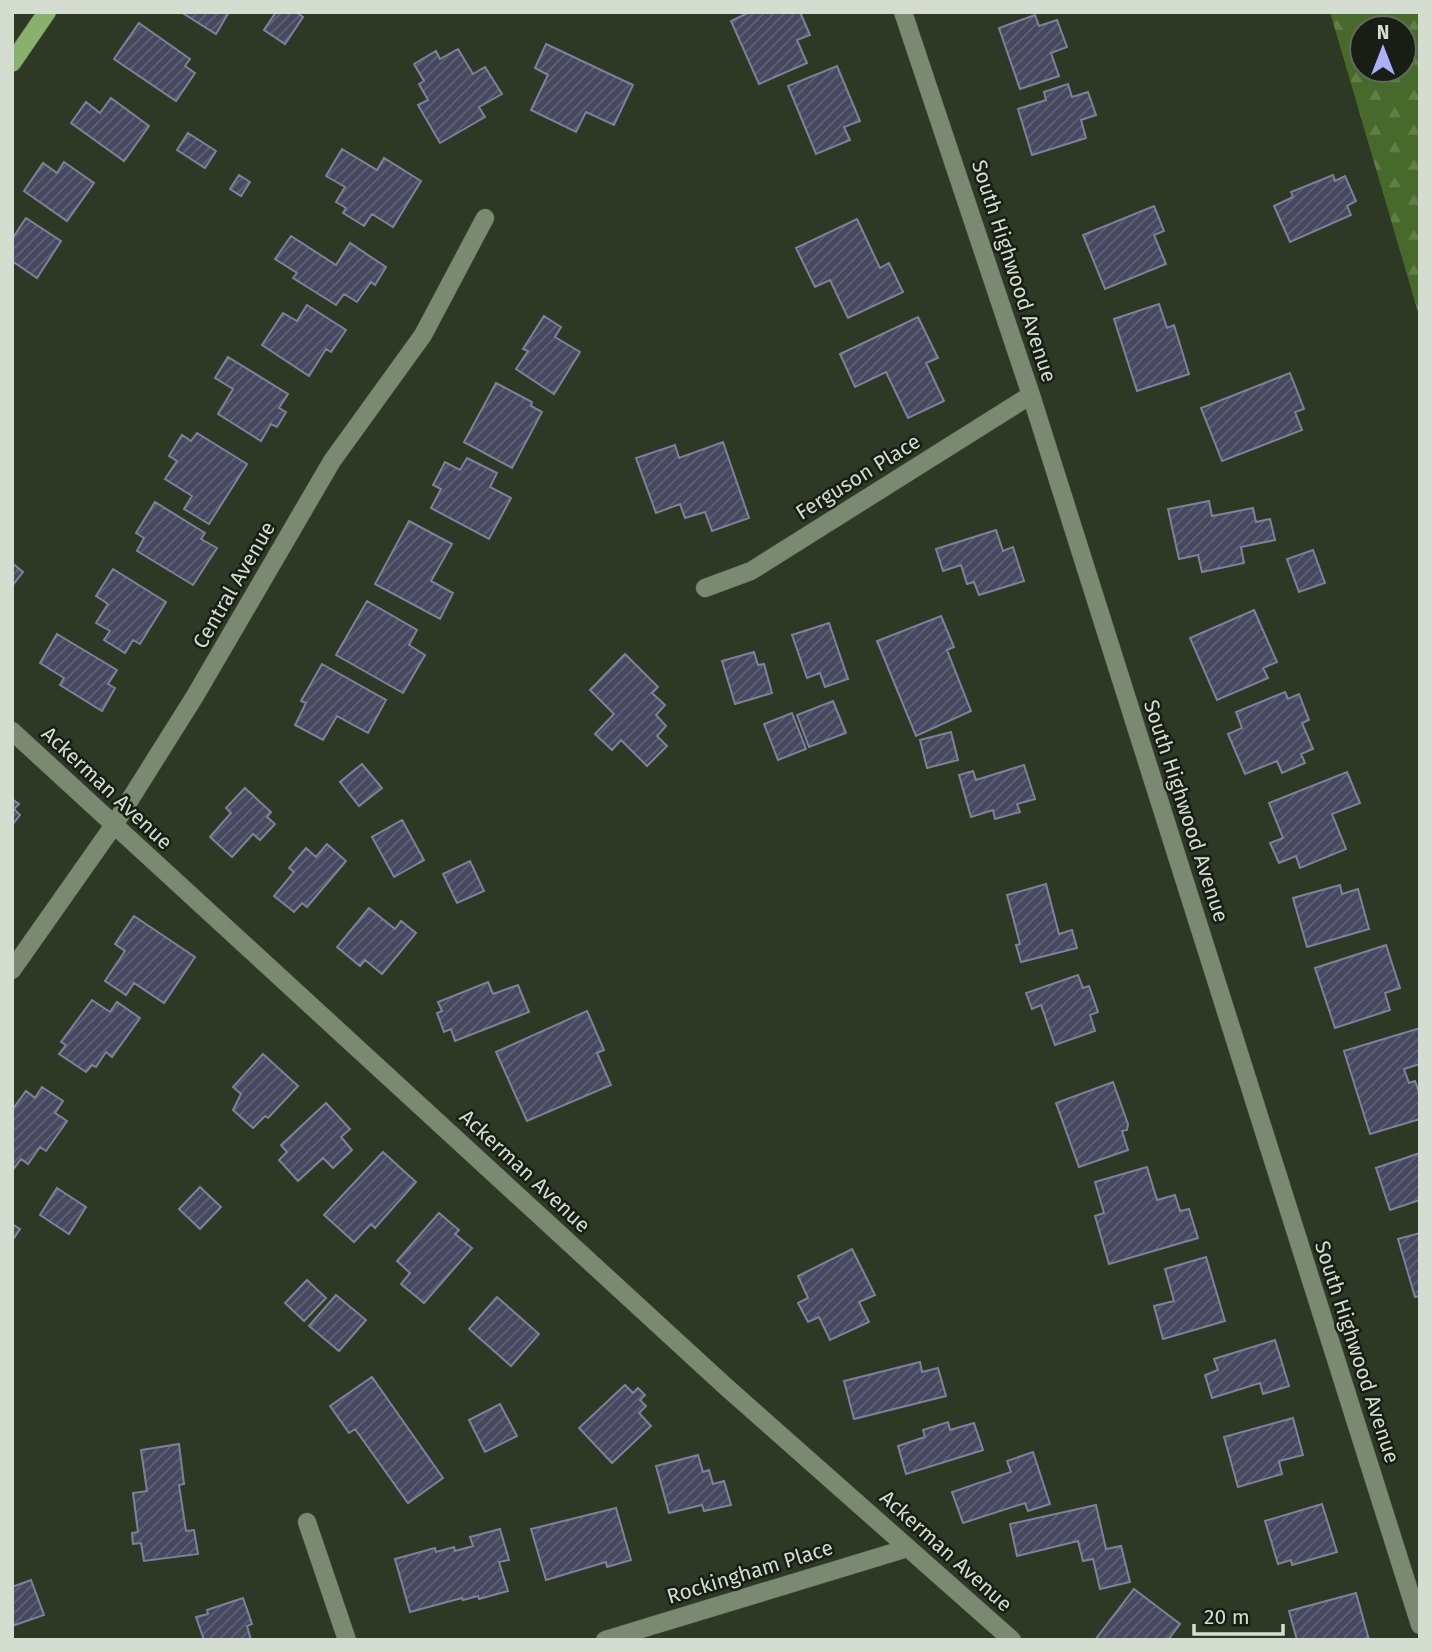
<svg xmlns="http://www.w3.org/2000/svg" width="1432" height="1652" font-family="'Fira Sans',sans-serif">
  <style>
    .forest { fill: url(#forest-firs); fill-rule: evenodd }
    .building { fill: url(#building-hatch); stroke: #7f8099; stroke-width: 2 }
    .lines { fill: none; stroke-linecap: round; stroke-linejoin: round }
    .street-casing { stroke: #4b5544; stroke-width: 19 }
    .secondary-casing { stroke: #4b5544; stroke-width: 19 }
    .primary-casing { stroke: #4b5544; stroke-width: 19 }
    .street { stroke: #7b8972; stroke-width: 18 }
    .secondary { stroke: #7b8972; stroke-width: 18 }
    .primary { stroke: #89b06c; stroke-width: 18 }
    .labels { text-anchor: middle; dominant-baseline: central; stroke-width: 5; stroke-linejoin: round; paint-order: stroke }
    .street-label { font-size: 21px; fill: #d5ddd0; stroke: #191e15 }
  </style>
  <defs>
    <pattern id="forest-firs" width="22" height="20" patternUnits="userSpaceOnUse" patternTransform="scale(1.75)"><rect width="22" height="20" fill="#47692b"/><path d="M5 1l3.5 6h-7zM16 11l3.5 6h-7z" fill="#617e49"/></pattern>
    <pattern id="building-hatch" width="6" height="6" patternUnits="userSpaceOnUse" patternTransform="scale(1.75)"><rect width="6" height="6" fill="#47485f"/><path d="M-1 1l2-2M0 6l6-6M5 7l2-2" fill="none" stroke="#616275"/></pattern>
  </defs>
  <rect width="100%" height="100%" fill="#2d3924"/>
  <path class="forest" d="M1330 12H1420V319ZM1362 28H1404V70H1362Z"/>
  <path class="building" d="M181 12H229L216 34Z
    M276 12H296L303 17 285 44 264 30Z
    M750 12H800L810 35 797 40 807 63 759 84 731 21Z
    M1035 15 1039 26 1057 20 1067 47 1051 53 1059 76 1020 89 999 28Z
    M139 23 190 59 185 66 195 73 176 101 114 59Z
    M546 44 633 85 614 125 586 112 576 132 531 110 548 75 535 68Z
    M458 49 473 74 485 67 502 94 479 107 485 117 440 143 418 105 428 100 419 84 424 81 414 64 436 51 440 59Z
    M837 66 860 121 844 127 850 140 816 154 788 86Z
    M1068 84 1072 97 1088 92 1096 115 1081 120 1086 138 1032 155 1018 109 1046 100 1044 92Z
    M111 98 149 126 124 161 71 123 86 102 100 113Z
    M188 133 216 151 205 168 177 150Z
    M342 149 377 170 384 158 421 181 393 227 372 214 364 226 343 213 346 208 336 202 345 187 326 176Z
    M64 162 94 183 67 221 24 191 43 163 57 173Z
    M239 175 250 182 241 196 230 189Z
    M1333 175 1335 181 1345 176 1356 201 1347 206 1351 215 1290 242 1274 206 1293 197 1291 192Z
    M1154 206 1164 231 1154 235 1166 264 1105 289 1083 235Z
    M26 218 61 241 37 278 12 261V239Z
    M857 219 880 268 889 263 903 292 848 318 830 280 815 287 796 248Z
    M291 236 336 265 350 243 386 267 375 285 371 282 357 302 344 294 336 305 293 278 297 273 275 259Z
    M1159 304 1167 328 1174 325 1189 374 1137 391 1114 319Z
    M307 305 346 330 331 352 326 349 309 376 262 345 283 313 297 321Z
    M544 316 561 327 555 337 580 352 554 394 516 369 528 351 523 349Z
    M918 317 938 358 926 363 944 401 908 418 886 372 855 387 840 354Z
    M228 357 288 394 279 408 286 412 277 427 271 424 261 441 218 414 233 389 215 378Z
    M1290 373 1304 409 1295 412 1302 430 1222 461 1201 408Z
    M496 383 532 402 531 406 542 412 512 468 464 442Z
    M197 433 247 464 209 524 184 509 192 496 165 479 177 461 169 456 182 435 191 441Z
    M723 442 749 518 712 531 705 512 685 518 680 504 656 513 636 458 675 445 679 458Z
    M467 458 497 473 490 487 511 498 489 539 431 508 441 489 433 485 445 462 460 470Z
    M1209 501 1212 516 1253 508 1256 522 1270 519 1275 540 1241 547 1244 563 1202 572 1198 555 1179 559 1168 509Z
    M155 502 205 533 201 539 217 548 193 585 137 551 144 538 136 533Z
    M409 521 452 544 431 581 453 593 440 619 375 584Z
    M996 530 1003 551 1013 547 1024 581 979 595 974 582 967 584 961 565 943 571 936 549Z
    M1313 550 1325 583 1299 592 1287 559Z
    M12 563 23 572 12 586Z
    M113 569 166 602 140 644 133 640 125 653 104 640 110 631 96 623 108 604 96 596Z
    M367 601 417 630 409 645 425 655 403 693 336 655Z
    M1254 610 1277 662 1263 668 1268 678 1217 700 1190 638Z
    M941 616 954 647 947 650 971 711 916 736 877 641Z
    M829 623 848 679 825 687 820 673 807 678 792 635Z
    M57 634 117 670 108 684 115 688 102 711 60 685 64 678 40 663Z
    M754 652 758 665 764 664 772 693 735 704 722 661Z
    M625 654 658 687 652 693 665 705 656 715 666 726 657 736 667 746 647 766 621 740 612 750 595 734 614 714 590 690Z
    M322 664 386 700 368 733 337 716 323 740 295 725 306 703 301 701Z
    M1285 692 1288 699 1299 694 1309 720 1302 723 1313 749 1301 754 1305 763 1282 773 1277 761 1245 774 1228 734 1242 728 1236 712Z
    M833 701 846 733 809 747 797 715Z
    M792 713 806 749 778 760 764 724Z
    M951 732 958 760 927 768 920 740Z
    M362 764 382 788 359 806 340 782Z
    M1024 765 1035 799 1017 804 1020 812 995 819 993 810 971 817 959 775 973 771 976 780Z
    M1347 772 1360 803 1332 814 1346 849 1300 868 1296 856 1279 863 1270 843 1283 838 1269 803Z
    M245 788 271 812 267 817 275 824 260 840 253 834 232 857 210 837 231 813 226 808Z
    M12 799 19 804 14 809 20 815 12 825Z
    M402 820 424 860 394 877 372 837Z
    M327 844 346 861 307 907 302 903 294 912 274 896 294 872 289 868 306 848 316 857Z
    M470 861 484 891 457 903 443 874Z
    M1046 884 1059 934 1072 930 1077 948 1021 962 1016 945 1020 944 1007 895Z
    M1340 885 1342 894 1358 889 1369 929 1307 947 1293 898Z
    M369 908 395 929 401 921 416 933 382 974 365 960 360 966 337 947Z
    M134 916 195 957 164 1003 134 983 126 995 105 981 125 951 115 944Z
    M1386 945 1400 988 1385 993 1390 1010 1335 1028 1315 968Z
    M1078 975 1083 988 1089 986 1098 1012 1090 1015 1095 1031 1055 1045 1041 1005 1032 1009 1026 993Z
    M488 982 493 994 518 985 529 1012 455 1041 451 1029 444 1032 437 1013 442 1011 438 1002Z
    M92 1000 110 1012 117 1002 140 1018 112 1057 106 1052 96 1067 92 1065 86 1072 59 1054 66 1045 61 1042Z
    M587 1011 604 1050 597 1053 611 1085 527 1121 496 1052Z
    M1420 1028V1064L1404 1069 1409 1083 1415 1081 1420 1095V1119L1370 1134 1344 1051Z
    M263 1054 298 1086 268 1118 265 1116 253 1128 233 1110 241 1094 233 1087Z
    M1113 1082 1128 1124 1127 1130 1122 1131 1128 1150 1079 1167 1056 1103Z
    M42 1087 63 1101 55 1113 67 1121 46 1151 40 1147 28 1164 21 1159 12 1171V1110L26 1091 35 1098Z
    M326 1103 350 1129 341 1137 352 1150 333 1168 323 1158 298 1181 279 1160 287 1152 281 1145Z
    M383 1152 416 1182 375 1228 371 1224 354 1242 324 1215Z
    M1420 1153V1200L1390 1210 1376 1168Z
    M1147 1167 1157 1200 1175 1195 1180 1211 1189 1209 1198 1238 1109 1264 1095 1216 1104 1213 1095 1182Z
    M200 1187 221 1207 200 1229 179 1209Z
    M57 1188 86 1207 69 1234 40 1215Z
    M439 1213 459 1230 455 1234 472 1248 424 1303 401 1284 410 1273 397 1261Z
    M12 1224 20 1229 12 1241Z
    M1420 1233V1296L1415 1297 1398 1239Z
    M852 1249 875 1295 859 1302 869 1322 830 1340 819 1317 808 1322 798 1303 808 1298 798 1276Z
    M1206 1257 1225 1321 1163 1339 1154 1306 1174 1301 1165 1269Z
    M307 1280 326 1298 304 1321 285 1303Z
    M336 1295 366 1320 339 1351 309 1326Z
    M497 1297 539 1334 511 1366 469 1329Z
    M1275 1340 1289 1386 1263 1394 1260 1383 1212 1398 1205 1375 1218 1370 1214 1359Z
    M920 1362 922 1372 938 1368 946 1396 854 1419 844 1381Z
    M372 1377 443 1478 408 1503 355 1429 349 1433 330 1406Z
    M625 1385 633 1393 638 1388 645 1395 640 1400 646 1406 639 1413 651 1426 612 1463 579 1428Z
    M500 1404 517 1436 485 1452 469 1420Z
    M1293 1418 1303 1455 1279 1461 1282 1474 1238 1487 1224 1437Z
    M948 1422 950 1430 974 1423 983 1450 906 1474 898 1446 925 1437 923 1430Z
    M179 1444 184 1484 179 1485 186 1531 194 1530 198 1554 144 1561 141 1543 133 1544 132 1533 138 1532 133 1493 147 1491 141 1450Z
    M1033 1452 1050 1504 1028 1511 1025 1503 963 1523 952 1492 1011 1472 1007 1461Z
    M698 1455 703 1472 709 1470 713 1484 724 1481 731 1505 704 1511 702 1505 669 1513 656 1466Z
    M1322 1504 1337 1552 1292 1565 1291 1560 1278 1564 1265 1521Z
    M1096 1505 1106 1549 1121 1546 1130 1582 1100 1589 1093 1559 1083 1561 1078 1541 1017 1556 1010 1524Z
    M616 1508 631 1560 607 1567 606 1562 546 1580 531 1529Z
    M500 1529 509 1560 499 1562 508 1591 479 1599 478 1596 463 1600 462 1598 410 1612 395 1559 435 1548 436 1552 454 1547 455 1551 473 1546 470 1537Z
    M31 1580 44 1615 12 1626V1587Z
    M1134 1589 1180 1624 1168 1640H1095Z
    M1356 1593 1369 1640H1297L1289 1611Z
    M243 1598 252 1624 247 1626 251 1640H204L196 1617 208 1614 207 1610Z"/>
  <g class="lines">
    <g class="street-casing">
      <path id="street" d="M903 12 1031 395 1420 1625
        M705 588 751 571 1031 395
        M12 970 114 825 195 696 332 461 423 335 485 218
        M307 1522 347 1640
        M605 1640 908 1548"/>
    </g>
    <g class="secondary-casing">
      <path id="secondary" d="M12 731 724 1385 1012 1640"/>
    </g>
    <g class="primary-casing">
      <path id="primary" d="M12 63 47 12"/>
    </g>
    <use href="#street" class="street"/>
    <use href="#secondary" class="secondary"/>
    <use href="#primary" class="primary"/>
  </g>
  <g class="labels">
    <g class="street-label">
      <text transform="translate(1014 271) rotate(72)">South Highwood Avenue</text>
      <text transform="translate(858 477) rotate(-32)">Ferguson Place</text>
      <text transform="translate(234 585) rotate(-60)">Central Avenue</text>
      <text transform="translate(107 788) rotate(43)">Ackerman Avenue</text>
      <text transform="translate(1186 811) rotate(72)">South Highwood Avenue</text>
      <text transform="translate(525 1171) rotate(43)">Ackerman Avenue</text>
      <text transform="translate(1357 1352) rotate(72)">South Highwood Avenue</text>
      <text transform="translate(946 1551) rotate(42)">Ackerman Avenue</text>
      <text transform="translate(750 1572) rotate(-17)">Rockingham Place</text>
    </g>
  </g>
  <rect width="1432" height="1652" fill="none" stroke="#d5ddd0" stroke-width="28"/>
  <g transform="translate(1383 49)"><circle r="33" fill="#191e15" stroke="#646a60" stroke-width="2"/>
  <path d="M0-5L12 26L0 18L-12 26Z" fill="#adaffb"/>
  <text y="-10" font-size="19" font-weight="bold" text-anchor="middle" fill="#d5ddd0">N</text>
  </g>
  <path d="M1194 1624v10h89v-10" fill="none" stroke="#d5ddd0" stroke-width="3.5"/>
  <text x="1204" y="1624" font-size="21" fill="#d5ddd0" stroke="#191e15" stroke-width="5" paint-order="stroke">20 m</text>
</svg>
